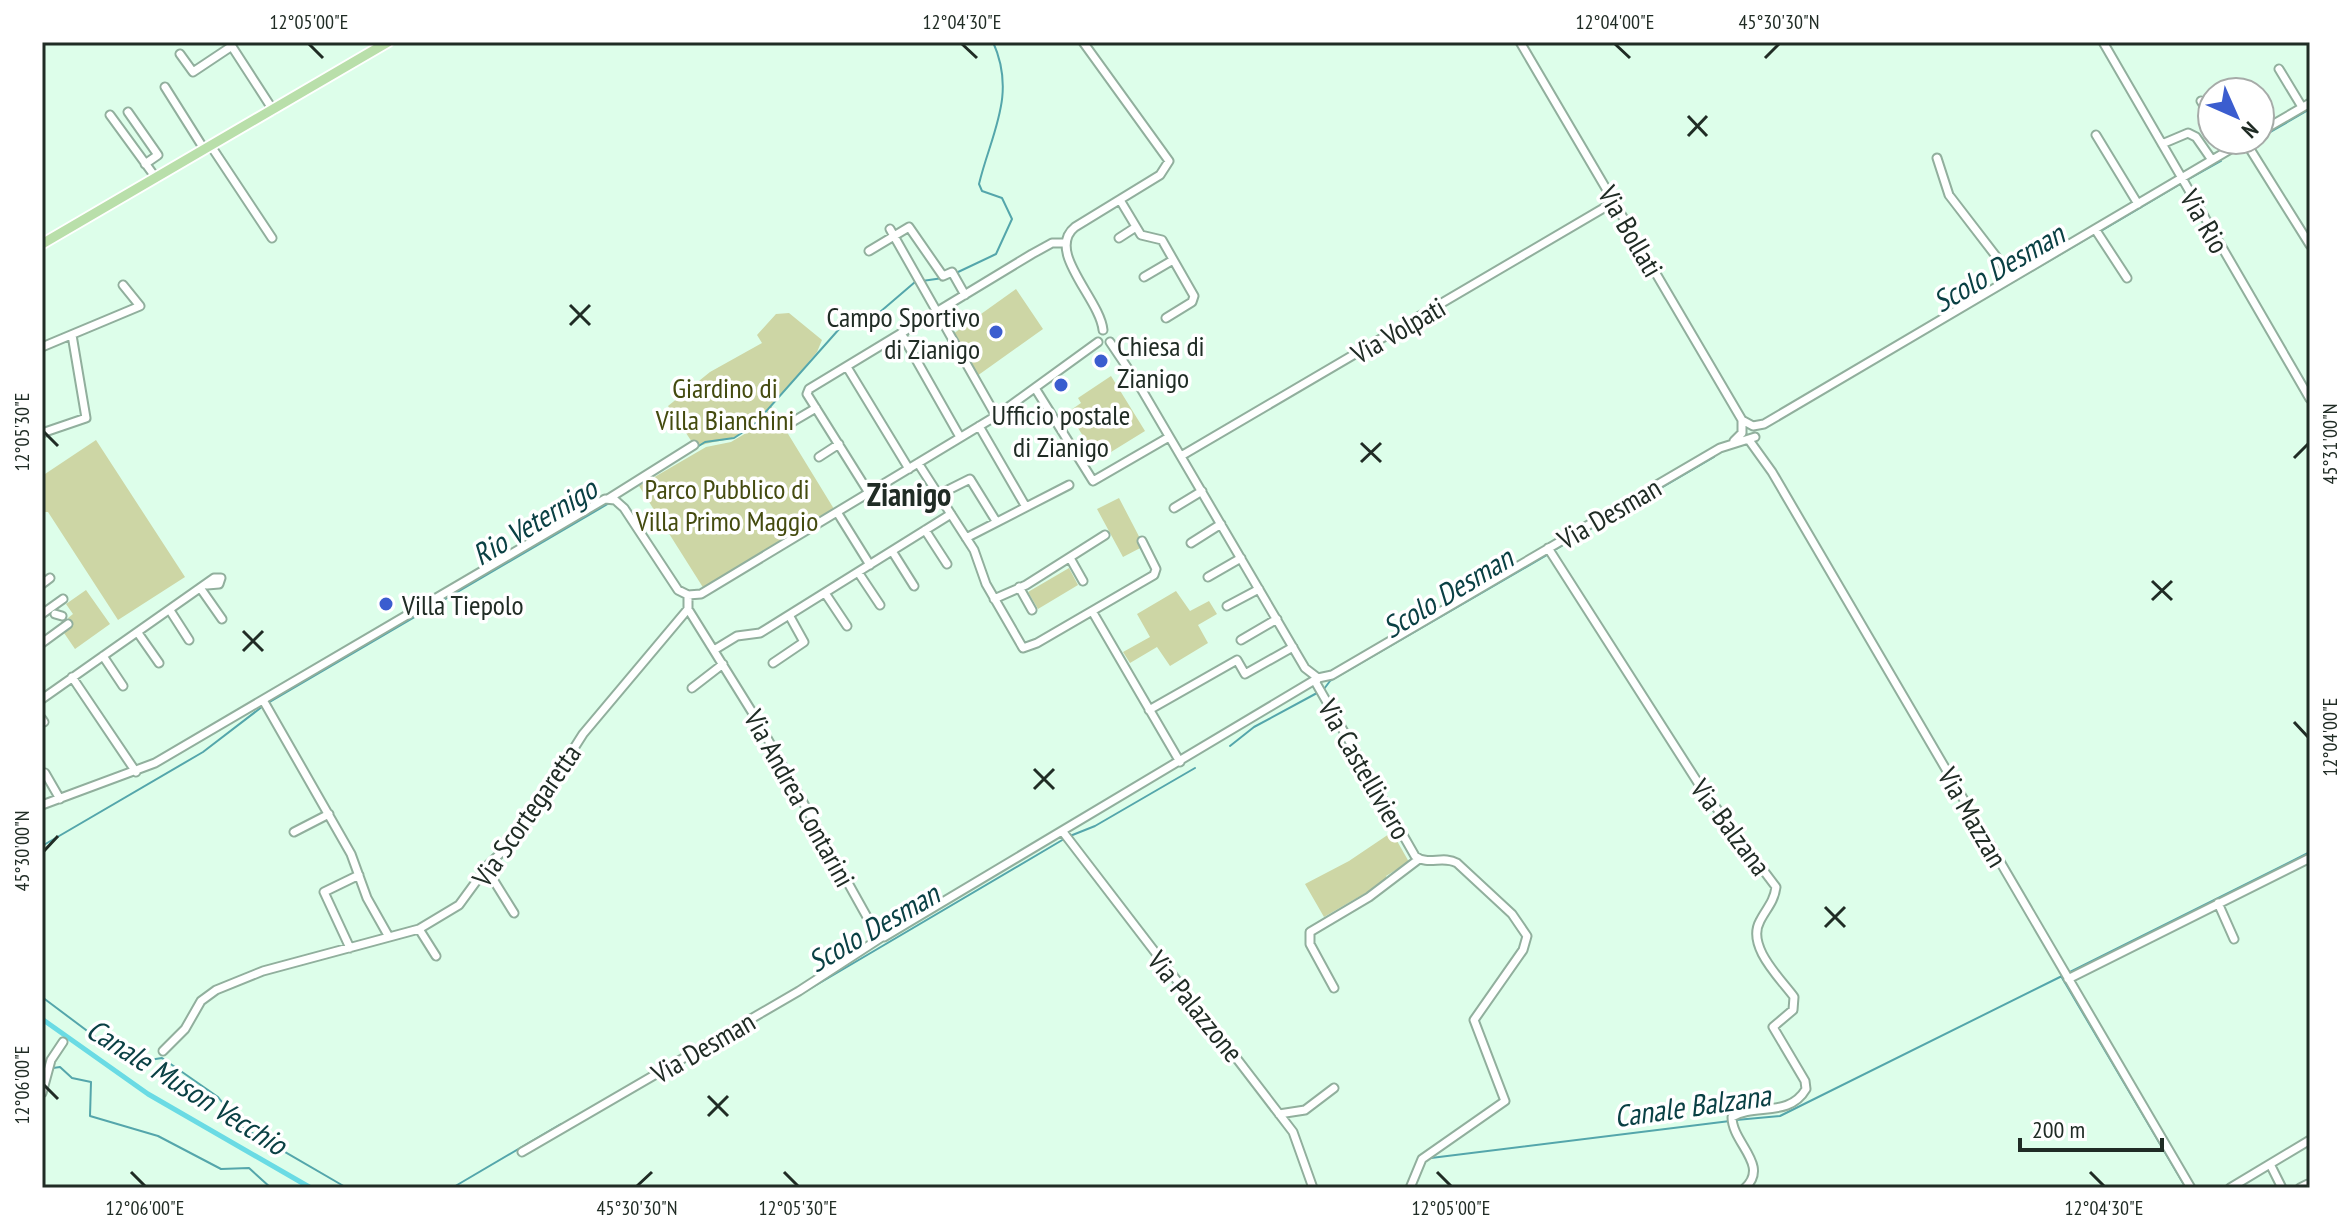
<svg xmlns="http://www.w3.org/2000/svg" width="2352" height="1230" font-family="'PT Sans Narrow',sans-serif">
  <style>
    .green { fill: #cdd6a5 }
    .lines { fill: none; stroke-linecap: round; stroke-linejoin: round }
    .stream { stroke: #54a6ab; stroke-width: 2 }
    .canal { stroke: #6adbe4; stroke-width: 5 }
    .minor-casing { stroke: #91af9d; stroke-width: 11 }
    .major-casing { stroke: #fff; stroke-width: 13 }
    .minor { stroke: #fff; stroke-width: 7 }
    .major { stroke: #b9dfaa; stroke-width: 9 }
    .ticks { fill: none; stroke: #202c25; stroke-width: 3 }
    .poi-dot { fill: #3b5dcf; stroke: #fff; stroke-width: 3 }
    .labels { text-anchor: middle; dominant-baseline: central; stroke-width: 7; stroke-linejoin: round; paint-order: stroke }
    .street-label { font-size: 28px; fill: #202c25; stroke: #fff }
    .poi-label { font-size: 28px; fill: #202c25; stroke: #fff; text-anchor: start }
    .park-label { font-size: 28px; fill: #444b0f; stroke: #fff }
    .water-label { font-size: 30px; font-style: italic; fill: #0a4044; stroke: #fff }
    .quarter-label { font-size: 32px; font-weight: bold; fill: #202c25; stroke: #fff }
    .neatline { fill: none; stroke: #202c25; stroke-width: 3 }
    .ticks-label { font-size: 20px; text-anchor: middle; fill: #202c25 }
  </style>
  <rect width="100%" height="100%" fill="#ddfeea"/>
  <path class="green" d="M1016 289 1043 329 977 376 953 334Z
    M789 313 822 340 817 352C796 376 764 421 738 435 725 443 709 440 696 448L668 406 710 372 762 343 757 335 776 314Z
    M1111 376 1145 431 1098 460 1068 412 1081 403 1078 398Z
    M771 406 834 509 704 589 639 486 706 447 731 442 758 426Z
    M96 440 185 577 118 620 48 512H42V476Z
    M1119 498 1144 546 1123 557 1097 509Z
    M1069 568 1078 585 1038 609 1028 592Z
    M86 590 110 624 75 649 62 630 72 623 68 618 73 614 66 604Z
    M1176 591 1190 611 1209 601 1217 614 1198 625 1208 643 1170 666 1157 647 1130 663 1123 652 1150 637 1137 614Z
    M1392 832 1409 862 1386 876 1388 880 1324 917 1305 884 1349 861Z"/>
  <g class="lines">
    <path class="stream" d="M2260 138 2310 109
      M2252 142 2256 140
      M2187 180 2221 161
      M2101 231 2182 183
      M956 273 996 254 1012 219 1002 198 982 191 979 184C991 134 1017 95 993 42
      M922 281 943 278
      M1849 378 2095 234
      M617 498 705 442 734 438 754 425 840 328 873 318 915 282
      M1553 551 1714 457
      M1324 689 1330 681 1547 555
      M268 703 611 502
      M1230 746 1254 727 1317 693
      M1070 836 1095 826 1195 768
      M42 846 203 752 263 706
      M2068 973 2310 852
      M2061 976 2186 1188
      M42 997 130 1063 162 1058 218 1097 242 1127 347 1188
      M784 1004 1064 839
      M628 1094 723 1039
      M42 1101 53 1068 60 1067 72 1078 91 1082 90 1116 158 1136 221 1169 249 1168 271 1188
      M1736 1120 1780 1116 2062 976
      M1431 1158 1730 1121
      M452 1188 561 1124"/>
    <path class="canal" d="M42 1019 148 1094 311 1188"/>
    <g class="minor-casing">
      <path id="minor" d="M229 42 273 110
        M1083 42 1169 161 1160 175 1075 227C1045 251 1100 299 1103 330
        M1520 42 1742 420 1753 426 1764 424 2246 140
        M2103 42 2310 399
        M180 54 193 72 232 46
        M2279 69 2302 107
        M165 87 204 149
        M2201 101 2212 119
        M128 112 158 155 145 164
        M110 115 156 178
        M2260 132 2310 103
        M2096 135 2138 204
        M2245 141 2310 245
        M2162 144 2188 133 2196 137 2212 160
        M211 146 272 238
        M1937 158 1949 195 2012 277
        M1120 200 1141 235 1162 240 1194 296 1192 302 1166 318
        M890 229 996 416
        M2095 229 2127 278
        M1119 238 1136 227
        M869 251 909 227 943 276 952 272 965 295
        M1144 277 1173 260
        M901 333 960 437
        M1110 342 1139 385 1305 668 1318 678
        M42 347 140 306 123 285
        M847 367 909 469
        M1035 388 1093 481 1169 437
        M787 425 816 408
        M979 426 1026 507
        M42 433 86 418 72 335
        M1749 440 1772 472 2191 1188
        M1734 441 1742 433V420
        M1181 456 1614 202
        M819 457 839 444
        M918 463 974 550 986 584 1023 648 1037 643 1154 575 1156 569 1142 541
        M869 493 807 394 809 389 1032 254 1052 243H1064
        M938 495 970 479 996 521
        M608 499 694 445
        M1174 508 1202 491
        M837 512 870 565
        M925 530 947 564
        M966 538 1069 485
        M1191 543 1221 524
        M1548 548 1702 789 1776 887C1774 902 1766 909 1760 921 1746 946 1780 978 1794 997L1793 1010 1773 1027 1805 1081 1806 1089C1789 1118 1755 1103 1732 1117 1732 1143 1770 1165 1745 1188
        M892 551 914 586
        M1070 558 1083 581
        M858 572 880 605
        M1208 577 1241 558
        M42 584 50 578
        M1019 587 1032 610
        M201 589 222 619
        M825 593 847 626
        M688 595V609L757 720 876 933 884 937 1318 678 1332 675 1720 448 1755 437
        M994 599 1026 585 1105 535
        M1227 606 1259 589
        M1092 611 1180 762
        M171 612 189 640
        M42 614 63 599
        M55 614 62 616
        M138 633 159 663
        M1241 640 1277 619
        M42 643 68 624
        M714 650 737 636 760 633 951 514
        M103 656 123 686
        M773 663 804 642 789 615
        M72 677 136 772
        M1317 680 1316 683 1415 856C1428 866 1443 855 1457 863L1512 914 1527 936 1523 950 1474 1020 1505 1101 1422 1159 1410 1188
        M692 688 723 664
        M42 699 214 578H221L219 584 207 585
        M263 700 351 854 367 898 389 937
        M1149 710 1237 660 1245 674 1293 647
        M42 719 44 722
        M45 773 60 799
        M42 805 155 763 605 499 615 500 624 508 678 590 688 595 701 594 996 416 1098 342
        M294 832 329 814
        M1063 832 1293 1132 1313 1188
        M486 868 514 913
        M2218 903 2234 939
        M419 929 436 956
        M350 948 324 892 359 875
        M2068 979 2310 858
        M1334 988 1310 944V932L1369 897 1419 859
        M163 1051 185 1029 201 1001 216 990 263 971 419 929 459 905 489 864 517 838 583 734 688 609
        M42 1093 51 1060 63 1042
        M1279 1114 1305 1110 1334 1088
        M522 1152 799 991 882 937
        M2270 1164 2282 1188
        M2230 1188 2310 1140
        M2300 1188 2308 1184"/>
    </g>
    <g class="major-casing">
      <path id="major" d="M42 244 388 42"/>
    </g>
    <use href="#minor" class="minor"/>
    <use href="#major" class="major"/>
  </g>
  <path class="ticks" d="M309 44 323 58M962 44 977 58M1615 44 1630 58M1765 58 1779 44M1688 116 1707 136M1688 136 1707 116M570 305 590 325M570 325 590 305M44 432 58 446M1361 443 1381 462M2294 458 2308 444M1361 462 1381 443M2152 581 2172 600M2152 600 2172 581M243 631 263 651M243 651 263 631M2294 722 2308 737M1034 769 1054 789M1034 789 1054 769M44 851 58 836M1825 907 1845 927M1825 927 1845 907M44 1085 58 1099M708 1096 728 1116M708 1116 728 1096M131 1172 145 1186M784 1172 798 1186M1437 1172 1451 1186M2090 1172 2104 1186M637 1186 652 1172"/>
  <g class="poi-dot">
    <circle cx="996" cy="332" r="8"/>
    <circle cx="1101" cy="361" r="8"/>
    <circle cx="1061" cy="385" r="8"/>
    <circle cx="386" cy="604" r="8"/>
  </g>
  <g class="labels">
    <g class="street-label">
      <text transform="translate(2205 221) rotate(60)">Via Rio</text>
      <text transform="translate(1631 231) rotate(60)">Via Bollati</text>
      <text transform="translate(1398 330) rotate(-30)">Via Volpati</text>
      <text transform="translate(1609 513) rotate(-30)">Via Desman</text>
      <text transform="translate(1365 769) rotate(60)">Via Castelliviero</text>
      <text transform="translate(800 798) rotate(61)">Via Andrea Contarini</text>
      <text transform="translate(526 815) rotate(-55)">Via Scortegaretta</text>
      <text transform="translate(1973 817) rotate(60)">Via Mazzan</text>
      <text transform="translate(1731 827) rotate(53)">Via Balzana</text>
      <text transform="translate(1196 1006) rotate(51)">Via Palazzone</text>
      <text transform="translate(703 1047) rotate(-30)">Via Desman</text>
    </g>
    <g class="poi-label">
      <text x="980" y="316" text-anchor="end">Campo Sportivo<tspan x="980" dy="32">di Zianigo</tspan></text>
      <text x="1117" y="345">Chiesa di<tspan x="1117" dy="32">Zianigo</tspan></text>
      <text x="1061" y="414" text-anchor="middle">Ufficio postale<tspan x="1061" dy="32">di Zianigo</tspan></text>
      <text x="402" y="604">Villa Tiepolo</text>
    </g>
    <g class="park-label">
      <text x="725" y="387">Giardino di<tspan x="725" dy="32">Villa Bianchini</tspan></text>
      <text x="727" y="488">Parco Pubblico di<tspan x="727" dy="32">Villa Primo Maggio</tspan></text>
    </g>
    <g class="water-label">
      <text transform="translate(1998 267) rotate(-30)">Scolo Desman</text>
      <text transform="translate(534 521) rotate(-31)">Rio Veternigo</text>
      <text transform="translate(1447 592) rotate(-31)">Scolo Desman</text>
      <text transform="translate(873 927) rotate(-30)">Scolo Desman</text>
      <text transform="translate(187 1086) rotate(32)">Canale Muson Vecchio</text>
      <text transform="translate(1692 1105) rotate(-8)">Canale Balzana</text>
    </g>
    <g class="quarter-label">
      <text x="909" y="494">Zianigo</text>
    </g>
  </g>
  <rect width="2352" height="1230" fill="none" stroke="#ffffff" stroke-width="88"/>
  <g transform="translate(2236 116) rotate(135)"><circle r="38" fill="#ffffff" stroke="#a6aba8" stroke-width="2"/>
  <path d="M0-6L14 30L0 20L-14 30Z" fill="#3b5dcf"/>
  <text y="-12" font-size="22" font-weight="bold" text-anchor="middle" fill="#202c25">N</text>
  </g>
  <path d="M2020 1138v12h142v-12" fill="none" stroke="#202c25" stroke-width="4"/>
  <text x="2032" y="1138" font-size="24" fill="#202c25" stroke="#ffffff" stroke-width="6" paint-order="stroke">200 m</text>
  <rect x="44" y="44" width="2264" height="1142" class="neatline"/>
  <g class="ticks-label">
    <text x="309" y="29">12°05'00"E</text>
    <text x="962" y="29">12°04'30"E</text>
    <text x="1615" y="29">12°04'00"E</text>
    <text x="1779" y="29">45°30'30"N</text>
    <text transform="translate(22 432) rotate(-90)" y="7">12°05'30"E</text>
    <text transform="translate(2330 444) rotate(-90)" y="7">45°31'00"N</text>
    <text transform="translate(2330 737) rotate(-90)" y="7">12°04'00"E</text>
    <text transform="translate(22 851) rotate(-90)" y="7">45°30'00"N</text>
    <text transform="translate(22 1085) rotate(-90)" y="7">12°06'00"E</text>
    <text x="145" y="1215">12°06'00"E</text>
    <text x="637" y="1215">45°30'30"N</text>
    <text x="798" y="1215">12°05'30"E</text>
    <text x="1451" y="1215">12°05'00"E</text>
    <text x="2104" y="1215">12°04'30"E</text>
  </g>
</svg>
